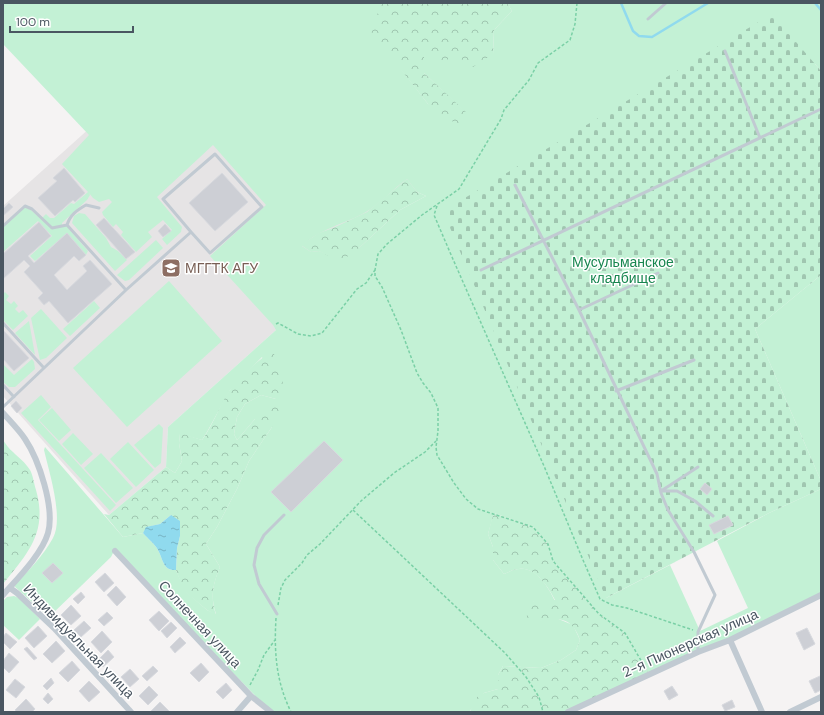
<svg xmlns="http://www.w3.org/2000/svg" width="824" height="715" font-family="'DM Sans',sans-serif">
  <style>
    .education { fill: #e6e4e5 }
    .green { fill: #c3f1d5; fill-rule: evenodd }
    .forest { fill: url(#forest-crowns) }
    .cemetery { fill: url(#cemetery-stones) }
    .water { fill: url(#water-ripples) }
    .lines { fill: none; stroke-linecap: round; stroke-linejoin: round }
    .stream { stroke: #90daee; stroke-width: 2.5 }
    .building { fill: #cdcfd5; stroke: #d7d9de }
    .path { stroke: #7ad0a6; stroke-width: 1.5; stroke-dasharray: 3 2; stroke-linecap: butt }
    .lane { stroke: #c1cad2; stroke-width: 3 }
    .street { stroke: #c1cad2; stroke-width: 6 }
    .labels { text-anchor: middle; dominant-baseline: central; stroke-width: 3; stroke-linejoin: round; paint-order: stroke }
    .park-label { font-size: 14px; fill: #17864f; stroke: #fff }
    .education-label { font-size: 14px; fill: #785e54; stroke: #fff; text-anchor: start }
    .street-label { font-size: 14px; fill: #4a5661; stroke: #fff }
  </style>
  <defs>
    <pattern id="forest-crowns" width="20" height="18" patternUnits="userSpaceOnUse"><rect width="20" height="18" fill="#c3f1d5"/><path d="M2 6a3 3 0 1 1 6 0M12 15a3 3 0 1 1 6 0" fill="none" stroke="#a0c6b0"/></pattern>
    <pattern id="cemetery-stones" width="16" height="16" patternUnits="userSpaceOnUse"><rect width="16" height="16" fill="#c3f1d5"/><path d="M2 7V4a2 2 0 0 1 4 0v3zM10 15v-3a2 2 0 0 1 4 0v3z" fill="#a0c6b0"/></pattern>
    <pattern id="water-ripples" width="26" height="14" patternUnits="userSpaceOnUse"><rect width="26" height="14" fill="#90daee"/><path d="M2 4q2-2 4 0t4 0M15 11q2-2 4 0t4 0" fill="none" stroke="#78b4c4"/></pattern>
  </defs>
  <rect width="100%" height="100%" fill="#f5f3f3"/>
  <path class="education" d="M229 3 439 170 276 330 168 427 166 467 109 515 3 396V206Z"/>
  <path class="green" d="M3 3H379L383 6 401 69 428 104 465 112 424 73V54H493L494 30 512 11 507 3H821V71L815 64 606 598 670 565 700 631 748 608 717 541 769 513 821 489V595L730 640 649 674 625 633 599 614 582 595 570 580 553 561 548 544 533 527 494 513 488 534 493 547V560L504 574C509 572 514 569 519 569 536 566 549 588 555 601H534L528 622 556 618 573 625 580 640 576 650 561 660 541 668 503 666 498 675V689L484 693 469 712H271L114 551 111 557 49 617 14 586C27 572 44 555 53 538 64 518 49 472 44 450L45 447 123 537 143 533C148 539 155 544 158 550 163 559 163 571 176 570L185 591 207 610 216 614C210 597 213 583 220 567L206 544 217 527 237 489 249 461 272 427 255 419 237 440 234 434 237 417 245 404 261 395 276 399 262 357 230 390 207 432 202 440 180 434 179 443 182 461 175 473 166 467 168 427 276 330 273 325 210 256 266 205 213 145 157 197 182 227 181 232 167 245 162 239 172 230 163 220 148 232 152 237 136 252 121 235 123 232 116 224 113 227 103 215 102 212 112 202 109 199 99 202 93 198 89 193 90 195 87 200 62 223V227L67 226 69 229 88 251 86 255 67 233 35 261 30 256 52 236 38 221 3 252V227L25 207 31 210 41 219 46 214 50 218H54L71 203 74 204 88 192 62 164 89 135 3 44ZM407 179 417 192 426 196 400 210 359 248 331 256 319 251 311 252 302 246C319 229 345 224 366 212 381 203 393 189 407 179Z
    M79 213 85 214 106 238 111 247 118 251 127 260 115 271 72 223 74 216Z
    M156 240 163 248 129 280 125 281 117 275Z
    M821 275V481L755 329Z
    M169 281 222 341 127 427 73 368Z
    M5 292 9 296 6 300 11 304 14 301 18 306 15 309 19 313 23 310 28 316 13 330 3 320V294Z
    M94 301 100 308 70 336 63 329Z
    M41 309 67 338 46 358 40 360 31 318Z
    M29 321 35 355 15 333Z
    M32 359 34 362 35 369 15 387H9L3 382V364L14 375Z
    M41 395 51 407 38 420 116 505 110 511 21 413Z
    M52 408 71 430 59 441 39 420Z
    M159 424 163 428 161 463 155 468 134 445Z
    M73 433 93 454 81 465 62 444Z
    M128 442 154 470 136 487 110 459Z
    M101 453 133 488 116 503 84 468Z
    M14 596 19 598 40 619 19 640 3 625V601L7 597Z"/>
  <path class="forest" d="M379 3H507L512 11 494 30 493 54 473 67 455 55 442 63 424 55V73L466 112 459 126 428 104 368 28 382 7Z
    M407 179 417 192 426 196 400 210 359 248 340 262 319 251 311 252 301 245 319 233 333 228 367 212Z
    M272 351C283 368 283 375 283 395L276 399 261 395 245 404 237 417 234 434 237 440 255 419 270 405 281 407 272 427 249 461 237 489 217 527 206 544 220 567C213 584 210 597 216 615L207 610 184 591 176 570 177 548 180 536 171 515 160 524 147 527 143 533 123 537 104 514 109 515 166 467 175 473 182 461 179 443 180 433 202 440C213 425 219 407 229 391 237 380 260 358 272 351Z
    M3 440C6 444 9 449 13 452 19 458 25 462 30 470 33 475 34 484 36 490 48 532 28 553 3 584Z
    M494 513 533 527 548 544 553 561 570 580 582 595 599 614 625 633 649 674 568 712H469L471 710 472 700 484 693 498 689V675L503 666 541 668 561 660 576 650 580 640C570 611 552 620 528 623L526 609 534 601 555 600C549 588 535 566 519 569 514 569 509 572 504 574L493 560V547L488 534 491 522Z"/>
  <path class="cemetery" d="M772 14 821 71V275L755 329 821 481V489L769 513 606 598 443 211Z"/>
  <path class="water" d="M171 515 180 521V536L177 548 176 570C163 571 163 559 158 550 155 544 148 539 143 533L146 527 160 524Z"/>
  <g class="lines">
    <path class="stream" d="M621 3 633 31 639 36 652 37 708 3
      M815 3 821 10"/>
  </g>
  <path class="building" d="M64 168 85 193 75 202 73 200 55 216 38 198 57 181 53 178Z
    M222 173 248 202 215 231 189 203Z
    M9 203 13 207 4 215 3 209Z
    M104 218 135 252 126 259 96 225Z
    M39 222 51 236 28 256 34 263 67 233 86 255 79 261 74 256 54 275 67 290 87 271 83 266 90 260 112 284 68 323 49 301 44 305 38 298 43 293 24 272 30 266 24 260 3 279V254Z
    M165 224 171 231 163 237 158 231Z
    M3 330 29 358 14 371 3 359Z
    M16 401 22 408 17 413 11 406Z
    M324 441 343 460 291 512 271 492Z
    M705 483 712 489 707 495 700 489Z
    M728 516 733 525 714 534 709 525Z
    M53 563 63 573 52 583 42 573Z
    M105 573 114 583 104 592 95 582Z
    M116 586 126 597 117 606 107 595Z
    M81 592 85 597 78 604 73 599Z
    M71 605 81 616 71 625 61 615Z
    M159 611 169 621 159 631 149 620Z
    M107 612 113 618 104 626 98 620Z
    M84 621 91 628 81 637 74 630Z
    M171 622 177 628 167 638 161 631Z
    M38 626 47 636 34 648 25 638Z
    M807 628 815 644 804 650 796 633Z
    M102 631 112 642 101 653 91 642Z
    M6 633 17 642 10 649 3 642V637Z
    M180 637 186 643 175 653 170 647Z
    M56 641 65 651 52 663 43 654Z
    M27 647 37 658 34 660 24 649Z
    M108 650 114 657 103 667 97 661Z
    M9 653 19 662 9 673 3 667V661Z
    M72 661 80 670 68 682 59 673Z
    M201 663 209 672 199 682 190 673Z
    M153 666 158 671 147 681 142 676Z
    M130 669 139 679 130 687 121 677Z
    M820 676 821 679V690L815 693 809 681Z
    M51 678 54 683 47 690 43 686Z
    M15 679 25 687 16 698 6 690Z
    M89 681 100 692 89 702 79 691Z
    M226 683 232 690 223 699 216 692Z
    M149 686 158 695 148 705 139 696Z
    M672 686 678 695 669 700 664 691Z
    M48 693 53 699 48 704 43 699Z
    M26 699 35 709 32 712H17L15 710Z
    M732 700 735 707 725 711 722 705Z
    M160 702 170 712H150Z"/>
  <g class="lines">
    <path class="path" d="M577 3 575 24 570 40 538 63 529 80 504 110 501 119 459 189 422 215 387 244 378 254 375 270V276L382 287 401 330 417 373 423 383 431 393 438 408V431L436 447 437 455 454 483 466 499 478 509 533 527 548 544 553 561 599 614 625 633 646 669
      M437 206 434 215 452 257 544 466 583 560 600 599 612 605 627 608 693 630
      M276 324 278 323 298 334 311 336 322 333 357 289 366 283 375 270
      M353 510 505 653 526 677 539 697 543 712
      M278 605 281 588 285 580 302 563 307 555 320 544 361 501 394 473 425 452 436 441
      M276 618C274 653 276 681 291 712
      M250 685 258 670 264 655 275 640"/>
    <path class="lane" d="M648 19 666 3
      M725 51 760 138
      M515 185 579 310 657 474 661 493 668 510 694 552 715 595 698 632V652
      M99 208 86 205C77 210 70 215 67 225L126 290
      M3 226 25 206 32 209 52 228 67 225
      M481 270 821 109
      M579 310 658 273
      M3 323 44 368
      M3 385 14 397
      M616 391 694 360
      M3 407 126 290 191 232 210 253 262 207 215 154 163 199 191 232
      M661 491H677L695 501 713 516
      M661 491 698 467
      M277 614 259 584 254 565 257 548 264 535 284 515"/>
    <path class="street" d="M3 413C10 421 19 430 25 439 39 460 55 508 48 533 42 554 17 579 3 595
      M115 551 251 696 271 712
      M10 588 17 593 54 628 131 712
      M730 640 762 712
      M237 712 251 696
      M568 712 698 652 730 640 821 595
      M790 712 821 697"/>
  </g>
  <defs>
    <g id="university-square" transform="scale(1)"><rect x="-9" y="-9" width="18" height="18" rx="4" fill="#8d6e63" stroke="#fff"/><path d="M0-5L7-2L0 1L-7-2ZM-4 1L0 2.5L4 1V4Q0 6-4 4Z" fill="#fff"/></g>
  </defs>
  <g fill-rule="evenodd">
    <use href="#university-square" x="171" y="268"/>
  </g>
  <g class="labels">
    <g class="park-label">
      <text x="623" y="262">Мусульманское<tspan x="623" dy="16">кладбище</tspan></text>
    </g>
    <g class="education-label">
      <text x="185" y="268">МГГТК АГУ</text>
    </g>
    <g class="street-label">
      <text transform="translate(200 624) rotate(47)">Солнечная улица</text>
      <text transform="translate(79 641) rotate(46)">Индивидуальная улица</text>
      <text transform="translate(690 643) rotate(-24)">2-я Пионерская улица</text>
    </g>
  </g>
  <rect width="824" height="715" fill="none" stroke="#4a5661" stroke-width="8"/>
  <path d="M10 26v6h123v-6" fill="none" stroke="#4a5661" stroke-width="2"/>
  <text x="16" y="26" font-size="12" fill="#4a5661" stroke="#ffffff" stroke-width="3" paint-order="stroke">100 m</text>
</svg>
